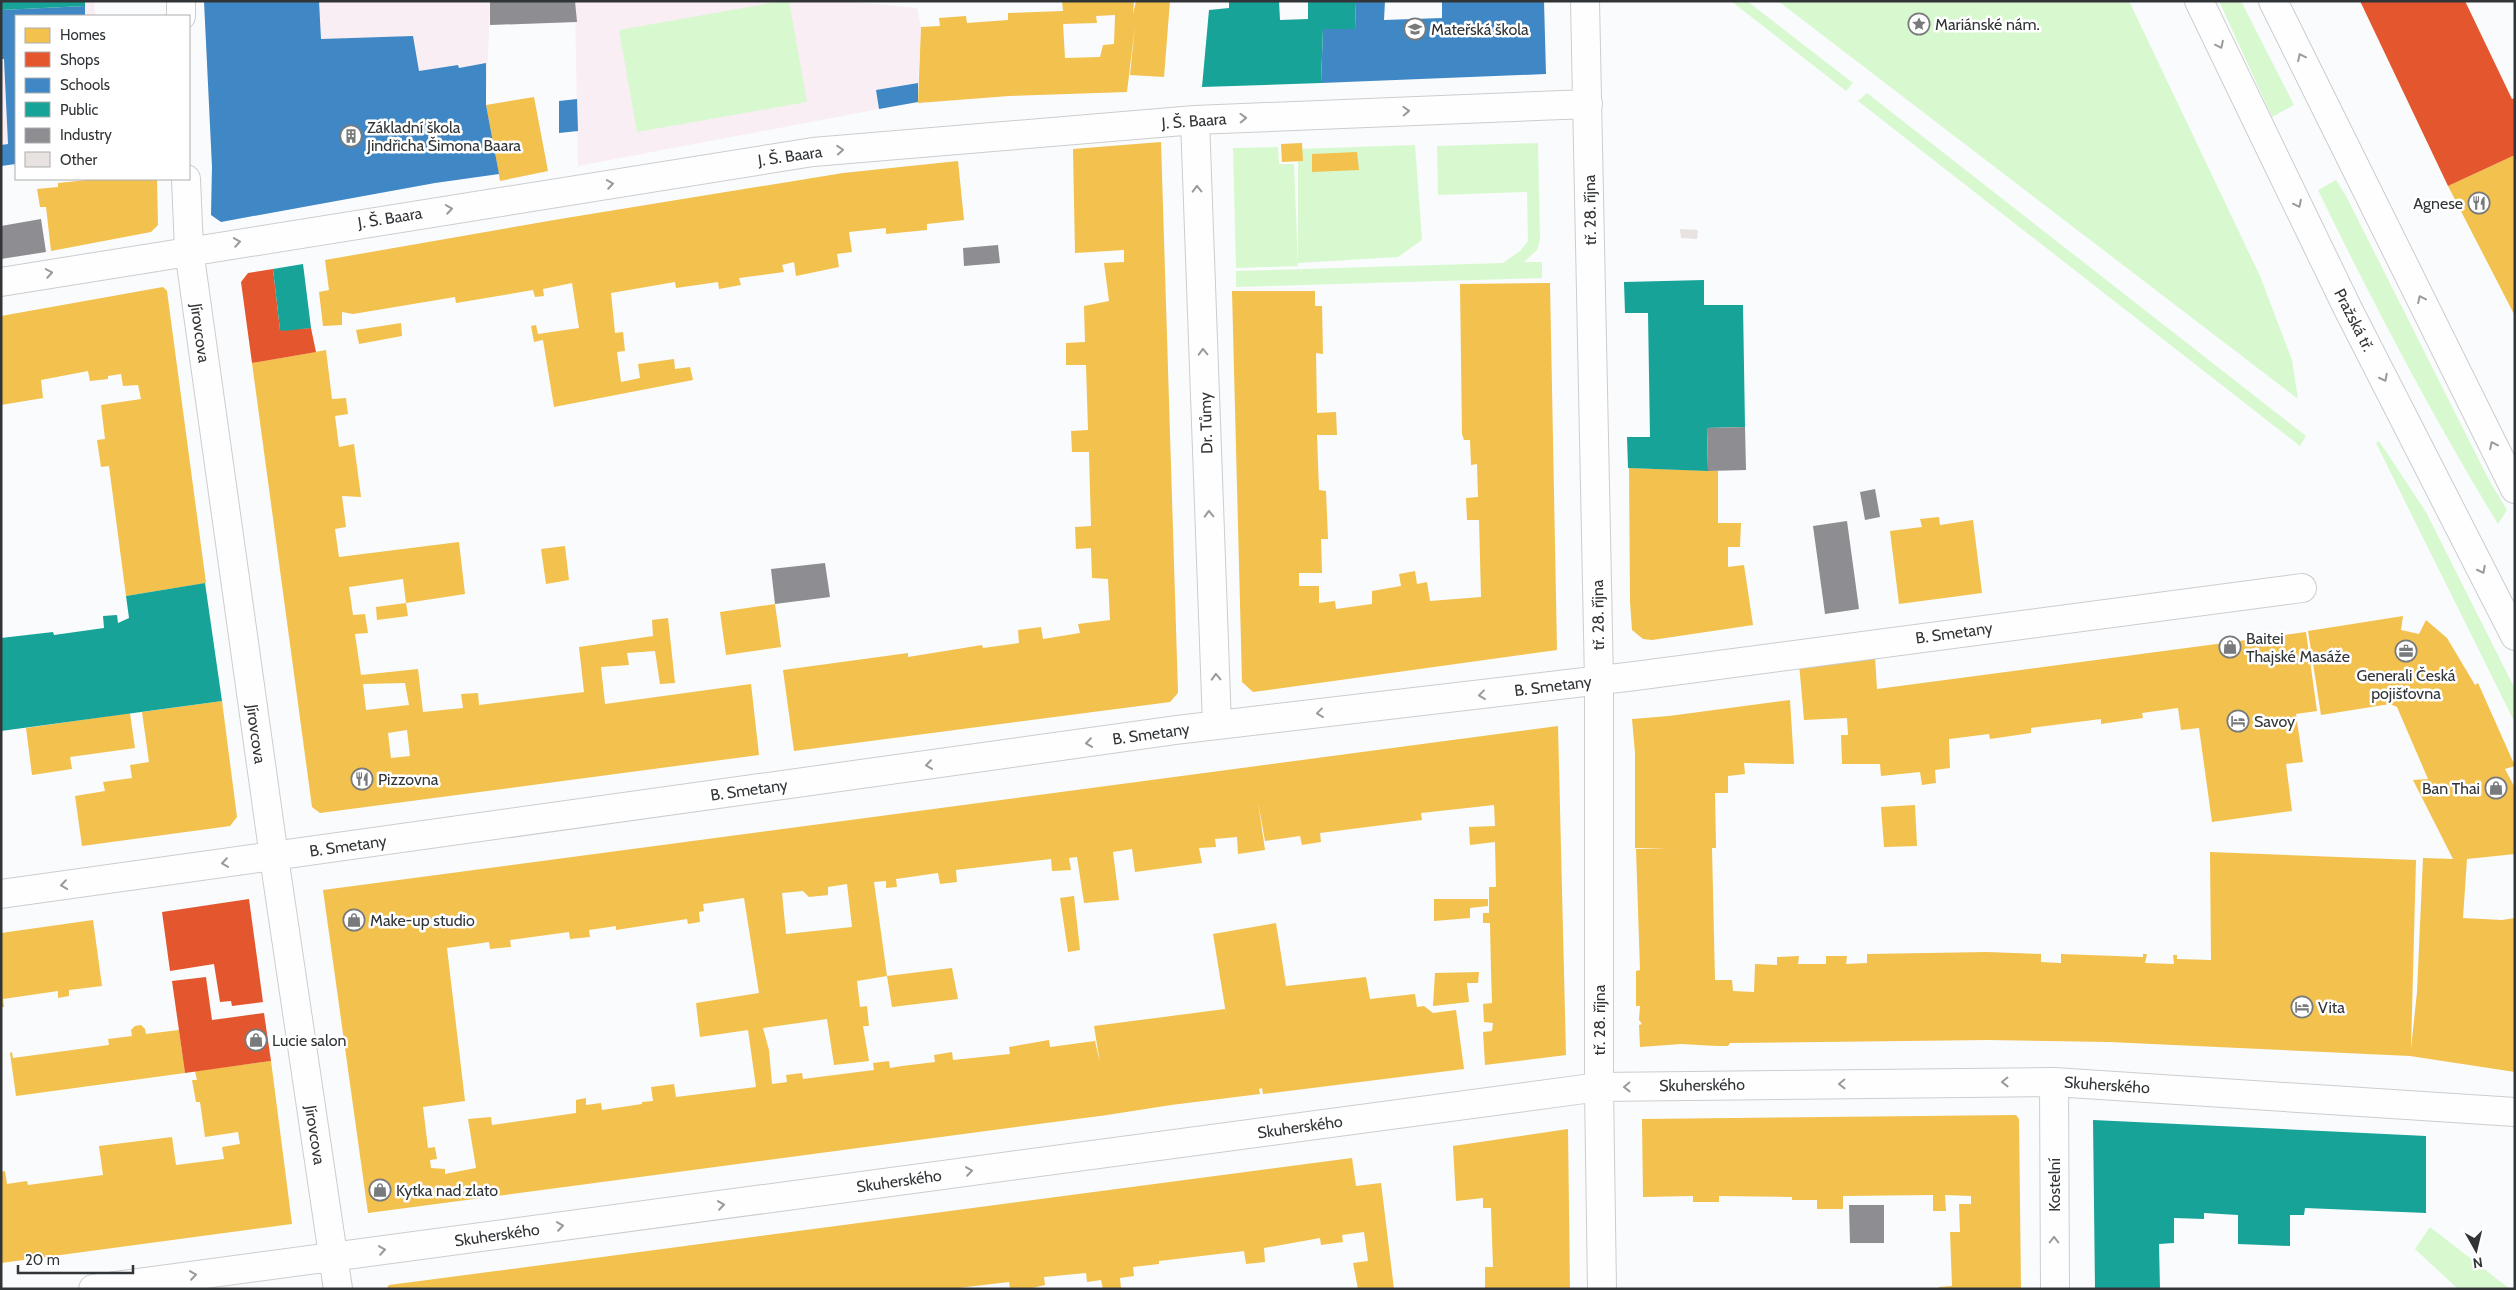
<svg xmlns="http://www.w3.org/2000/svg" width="2516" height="1290" font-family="Cabin,sans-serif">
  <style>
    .education { fill: #f8eef3 }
    .green { fill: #d8f9cf }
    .homes { fill: #f2c14e; fill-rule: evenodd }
    .shops { fill: #e4572e }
    .schools { fill: #3f88c5 }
    .public { fill: #17a398 }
    .industry { fill: #8d8d92 }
    .building { fill: #e8e2e0 }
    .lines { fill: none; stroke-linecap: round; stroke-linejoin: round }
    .street-casing { stroke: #cbcdcf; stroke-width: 30 }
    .secondary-casing { stroke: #cbcdcf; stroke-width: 30 }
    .street { stroke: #fefeff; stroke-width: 28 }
    .secondary { stroke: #fefeff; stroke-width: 28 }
    .oneway { stroke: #989a9b }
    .labels { text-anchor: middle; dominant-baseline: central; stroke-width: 5; stroke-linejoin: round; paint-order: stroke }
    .poi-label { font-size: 16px; fill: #323537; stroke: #fff; text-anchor: start }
    .street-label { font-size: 16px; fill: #323537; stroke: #fff }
  </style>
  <rect width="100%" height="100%" fill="#f9fbfd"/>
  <path class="education" d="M1 1H94L95 16H16V143L1 145Z
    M204 1H490L486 105 499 174 435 183 221 222 211 215 212 167Z
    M575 1H845L917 8 921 27 918 83 876 90 879 109 578 166Z"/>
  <path class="green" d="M782 1H789L807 102 637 132 619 30Z
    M1731 1H1747L1853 83 1846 91Z
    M1778 1H2129L2260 276 2292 360 2298 399Z
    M2219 1H2241L2294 105 2272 117Z
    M1867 93 2306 436 2300 446 1858 101Z
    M1538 143 1540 240 1537 250 1524 262H1542V278L1236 287V271L1503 263 1520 251 1528 241 1527 192 1438 195 1437 146Z
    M1415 145 1422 240 1398 257 1298 263V149Z
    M1278 147 1279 164H1294L1298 266 1236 268 1233 148Z
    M2336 180 2345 194 2489 480 2507 510 2498 524C2432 416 2373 303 2318 190Z
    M2379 441 2426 512 2515 689V723L2376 443Z
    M2430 1227 2510 1289H2458L2415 1249Z"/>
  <path class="homes" d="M1062 1H1134L1133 14 1136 1H1170L1164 77 1130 75 1135 25 1127 92 1009 96 918 103 921 27 940 26 939 18 966 16 967 23 1008 20V13L1063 11ZM1115 15 1114 44 1103 45 1100 57 1065 58 1063 24 1097 23 1096 16Z
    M534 97 548 171 500 181 486 105Z
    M1161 142 1178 693 1170 702 794 751 783 670 908 653V657L982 645 983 648 1019 643 1018 630 1041 627 1043 639 1080 633 1078 624 1110 620 1108 579 1092 578 1091 548 1076 549 1075 527 1091 526 1089 452H1072L1071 431 1088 430 1086 365H1066V343L1085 342 1084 306 1109 301 1104 263 1124 262V250L1075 253 1073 149Z
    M1302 143 1303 161 1282 162 1281 144Z
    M1357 152 1359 170 1312 172V154Z
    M2515 155V316L2448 186Z
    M958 161 964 220 927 224V230L886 234V228L849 232 852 252 837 254 839 267 796 276 794 262 782 265 784 272 739 278 741 285 719 289 718 282 676 288 675 282 611 293 615 333 623 332 625 351 617 352 621 382 640 378 638 364 674 359 675 369 690 367 693 380 554 407 543 340 534 342 531 326 536 325 538 334 579 328 572 283 543 289 544 296 535 297 533 290 456 303 455 297 353 314 342 312V325L323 326 319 292 329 290 325 260 560 219 843 173Z
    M97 179H157L158 225 151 232 51 251 46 207H40L37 189 58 187V183Z
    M1550 283 1557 650 1253 692 1242 682 1232 291H1315V306H1322L1323 354 1316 353 1317 413 1336 412 1337 435H1317L1319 490 1326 491 1328 539H1321L1322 573H1299V586H1319V603L1335 601 1336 609 1372 604V591L1401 586 1399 574 1415 571 1417 584 1427 582 1430 601 1481 597 1479 520H1467L1466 498 1478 497 1477 464 1471 465 1470 440H1464L1462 434 1460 284Z
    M163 287 167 291 206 583 126 596 109 466 101 467 97 440 105 439 101 405 141 399 138 385 123 386 121 374 108 376V379L90 381 88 371 41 380 43 398 1 405V316Z
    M401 323 402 336 359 344 356 330Z
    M326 350 332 399 346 398 348 414 335 416 339 447 354 444 361 497 342 496 346 527 335 529 339 557 459 542 465 594 406 603 403 579 349 587 353 615 365 614 368 633 355 634 361 675 418 669 423 712 463 708 461 694 478 693 479 705 584 692 579 647 653 636 652 620 668 618 675 683 660 684 655 651 627 653 629 665 601 667 605 704 751 684 759 755 320 813 312 807 252 363ZM405 683 409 705 366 710 363 684ZM407 730 410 756 391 758 388 733Z
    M1629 468 1718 471V523H1741L1740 547H1728V567L1744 565 1753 625 1652 640 1643 639 1632 630 1630 602Z
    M1939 517 1940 525 1973 520 1982 593 1899 604 1890 531 1922 527 1920 519Z
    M565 546 569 580 546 584 541 549Z
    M406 603 408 616 377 620 376 607Z
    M775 604 781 647 726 655 720 612Z
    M2403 616 2401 630 2419 634 2426 620 2447 638 2475 685 2478 683 2515 766 2505 769 2515 788V854L2467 859 2463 918 2502 920 2515 918V1072L2410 1056 2109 1042 1988 1040 1730 1043 1728 1046H1717L1681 1044 1640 1047 1639 1025 1642 1024 1639 1020 1640 1006H1636V971L1640 970 1636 849 1668 848H1635V753L1632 719 1669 716 1790 700 1794 764 1744 763 1745 774 1728 776V793H1715L1716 848H1712L1715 980H1732L1733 991 1754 992 1755 964 1777 965V957L1799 956 1798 964H1826V956H1847L1846 964 1867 963V954L1987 952 2041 954V962L2061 963V954L2143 957V954H2147L2145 963 2174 964 2173 955H2177V959L2211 960 2210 852 2416 860 2411 1049 2417 992 2423 858 2453 859 2413 780 2428 779 2397 707 2390 704 2321 715 2308 631Z
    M2306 632 2317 711 2296 714 2303 762 2286 764 2292 811 2212 822 2199 728 2181 730 2178 708 2142 713 2143 718 2101 724V719L2031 728V733L1990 739 1989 734 1949 739 1950 768 1935 770 1936 783 1922 785 1920 772 1881 776 1880 764H1842L1841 735H1848L1847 718 1804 720 1799 663 1875 657 1877 689Z
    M222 701 237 817 230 826 82 846 75 796 105 791 103 782 132 778 130 765 149 762 142 712Z
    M130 713 135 748 70 757 72 769 32 775 26 728Z
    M1558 726 1566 1055 1485 1065 1483 1032 1492 1031 1493 1023 1484 1022 1483 1004 1492 1003 1491 971 1490 923H1483V913H1489V887H1496L1495 842 1470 845 1469 827 1495 826 1494 805 1421 813 1422 820 1320 833 1321 842 1302 845 1300 836 1265 841 1258 802 1265 850 1238 854 1237 837 1215 839 1216 847 1199 848 1202 863 1135 872 1132 849 1113 852 1119 900 1084 903 1077 857 1069 858 1071 870 1052 871 1051 859 956 870 957 882 940 884 938 873 896 879 897 887 886 888V881L874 882 887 976 857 981 860 1007 867 1006 869 1026H863L869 1061 834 1065 827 1019 763 1028 769 1050 772 1084 787 1082 786 1075 802 1073 803 1079 874 1070 873 1063 889 1061 890 1068 902 1066 935 1062 934 1055 952 1052 953 1060 1010 1054 1009 1047 1049 1040 1050 1047 1095 1041 1100 1063 1094 1026 1225 1009 1227 1020 1213 934 1276 923 1286 986 1366 977 1370 999 1415 994 1417 1007 1424 1006 1433 1013 1456 1010 1464 1069 1263 1094 1262 1088 1259 1089 1260 1094 1171 1105 1107 1115 368 1213 323 890ZM847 884 852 927 786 934 782 893 803 891 809 897 828 895V887ZM744 898 759 993 696 1003 700 1037 748 1030 756 1087 676 1097 674 1084 651 1087 653 1101 642 1102V1104L602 1110 601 1103 586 1105V1098L576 1100V1113L492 1125 491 1117 468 1119 476 1168 445 1174V1169L431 1168 430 1160 437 1159 435 1147 428 1148 423 1107 465 1101 447 948 489 942 490 949 511 947 510 940 569 932 570 939 590 937 589 930 616 926V930L687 919 688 924 700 922 699 912 704 911 703 904Z
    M1915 805 1917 846 1884 847 1881 807Z
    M1074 896 1080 950 1068 952 1060 898Z
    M1434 899H1488V906L1470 908V918L1434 921Z
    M93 920 102 986 69 990V996L58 998V991L3 999 4 1007H1V933Z
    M952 968 958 999 892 1007 887 976Z
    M1479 972 1478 983H1467L1469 1002 1433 1006 1435 973Z
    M141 1025 145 1029 146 1034 179 1030 185 1073 16 1096 10 1053 12 1052 13 1058 109 1045 108 1039 132 1036 131 1030 135 1026Z
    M271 1061 292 1224 1 1263V1172L5 1171 7 1184 27 1181 28 1185 103 1175 99 1146 172 1137 176 1165 224 1159 222 1147 240 1144 238 1132 205 1137 200 1102H196L192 1080H197L195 1071Z
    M2016 1115 2019 1119 2021 1289H1939V1287L1952 1286 1950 1232H1960L1959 1204H1971V1196L1945 1195 1946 1211H1933V1195L1843 1196V1209H1817V1200H1792V1197L1719 1196V1202H1693V1196L1643 1197 1642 1119Z
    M1568 1129 1570 1289H1485V1267H1493L1491 1208H1483V1198L1456 1201 1453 1146Z
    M1352 1158 1356 1186 1381 1183 1394 1289H1358L1353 1263 1368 1261 1364 1232 1342 1235 1343 1242 1321 1245 1320 1238 1264 1248 1265 1262 1246 1264 1244 1251 1159 1261V1264L1133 1267 1134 1276 1120 1278 1121 1289H1103L1101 1280 1087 1282 1086 1273 1044 1277 1045 1285 1028 1289H1010L1009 1282 950 1289H386L389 1285 458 1276Z"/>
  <path class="shops" d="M2360 1H2465L2512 99 2515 98V155L2448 186Z
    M273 269 280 330 311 328 316 352 252 363 241 282 248 273Z
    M249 899 263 1002 232 1006 231 1001 220 1002 214 964 170 971 162 912Z
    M206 977 212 1020 264 1013 271 1061 185 1073 172 981Z"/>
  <path class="schools" d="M204 1H319L321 39 413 36 419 71 458 65 459 68 486 63V105L499 174 435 183 221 222 211 215 212 167Z
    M1356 1H1385L1384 20 1442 18V1H1544L1546 74 1321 83 1323 29H1355Z
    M85 6V16H16V164L1 166V145L8 144 4 59H1V10Z
    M918 83V102L879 109 876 90Z
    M577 99 578 131 559 133V101Z"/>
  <path class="public" d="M1 1H85V6L1 10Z
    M1229 1H1279L1280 20 1308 19V1H1356L1355 29H1323L1321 83 1202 87 1209 10 1229 8Z
    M303 264 311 328 283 331 280 330 273 269Z
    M1704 280V305H1743L1745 427 1707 428 1708 471 1628 468 1627 437H1650L1648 313H1625L1624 282Z
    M205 583 222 701 1 731V638L53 632 54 635 104 628 103 616 117 615 118 623 129 618 126 596Z
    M2093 1120 2426 1136V1213L2305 1208 2304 1215H2290V1246L2238 1244V1215L2204 1213V1219L2174 1218V1243L2159 1244 2160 1289H2095Z"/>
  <path class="industry" d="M490 1H575L577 22 490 25Z
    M41 219 46 252 1 259V226Z
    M998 245 1000 263 964 266 963 248Z
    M1745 427 1746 470 1708 471 1707 428Z
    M1875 489 1880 517 1865 520 1860 492Z
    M1847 521 1859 609 1825 614 1813 526Z
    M825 563 830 597 775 604 771 569Z
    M1849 1205H1884V1243H1850Z"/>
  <path class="building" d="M1680 229 1698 230 1697 239 1681 238Z"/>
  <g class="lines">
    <g class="street-casing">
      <path id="street" d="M181 1V16
        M1585 1 1599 681V1087L1602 1289
        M1195 120 1217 725
        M186 179 189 250 274 857 338 1289
        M1 282 813 152 1195 120 1588 104
        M1 894 1176 730 1635 676 2302 588
        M2054 1082 2055 1289
        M93 1289 1599 1087 2054 1082 2515 1112"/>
    </g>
    <g class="secondary-casing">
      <path id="secondary" d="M2199 1 2347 307 2515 636
        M2273 1 2515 489"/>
    </g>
    <use href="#street" class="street"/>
    <use href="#secondary" class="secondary"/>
  </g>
  <defs><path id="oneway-chevron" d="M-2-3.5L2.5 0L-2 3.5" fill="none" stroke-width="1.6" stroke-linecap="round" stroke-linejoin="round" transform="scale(1.25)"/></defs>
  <g class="oneway">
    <use href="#oneway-chevron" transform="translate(2220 45) rotate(64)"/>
    <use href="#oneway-chevron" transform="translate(2301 57) rotate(-116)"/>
    <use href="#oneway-chevron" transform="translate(1406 111) rotate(-2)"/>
    <use href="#oneway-chevron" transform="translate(1243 118) rotate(-2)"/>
    <use href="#oneway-chevron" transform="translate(840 150) rotate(-5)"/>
    <use href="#oneway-chevron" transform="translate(610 184) rotate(-9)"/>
    <use href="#oneway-chevron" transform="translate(1197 189) rotate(-91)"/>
    <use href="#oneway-chevron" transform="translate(2298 204) rotate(64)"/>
    <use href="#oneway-chevron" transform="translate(449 209) rotate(-9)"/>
    <use href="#oneway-chevron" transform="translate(237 242) rotate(-9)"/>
    <use href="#oneway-chevron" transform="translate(49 273) rotate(-10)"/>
    <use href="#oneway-chevron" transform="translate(2421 299) rotate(-116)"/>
    <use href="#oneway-chevron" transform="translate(1203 352) rotate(-92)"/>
    <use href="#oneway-chevron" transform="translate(2384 378) rotate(63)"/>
    <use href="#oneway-chevron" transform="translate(2493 445) rotate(-116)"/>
    <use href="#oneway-chevron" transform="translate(1209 514) rotate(-92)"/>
    <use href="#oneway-chevron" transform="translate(2482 570) rotate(63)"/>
    <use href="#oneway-chevron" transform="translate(1216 677) rotate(-92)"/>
    <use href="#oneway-chevron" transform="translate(1482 695) rotate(173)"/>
    <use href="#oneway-chevron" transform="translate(1320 713) rotate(173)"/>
    <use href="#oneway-chevron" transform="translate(1089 743) rotate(172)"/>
    <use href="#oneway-chevron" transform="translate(929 765) rotate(172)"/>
    <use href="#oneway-chevron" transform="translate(225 863) rotate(172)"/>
    <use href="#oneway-chevron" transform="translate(64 885) rotate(172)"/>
    <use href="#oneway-chevron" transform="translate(2005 1082) rotate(179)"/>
    <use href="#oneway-chevron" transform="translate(1842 1084) rotate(179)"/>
    <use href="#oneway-chevron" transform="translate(1627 1087) rotate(179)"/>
    <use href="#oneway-chevron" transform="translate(969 1171) rotate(-8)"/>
    <use href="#oneway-chevron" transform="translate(721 1205) rotate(-8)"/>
    <use href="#oneway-chevron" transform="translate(560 1226) rotate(-8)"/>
    <use href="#oneway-chevron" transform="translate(2054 1240) rotate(-90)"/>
    <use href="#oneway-chevron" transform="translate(382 1250) rotate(-8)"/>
    <use href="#oneway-chevron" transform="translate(193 1275) rotate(-8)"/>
  </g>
  <defs>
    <g id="sight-ring" transform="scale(1.125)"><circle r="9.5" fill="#fff" stroke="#787a7c" stroke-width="1.5"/><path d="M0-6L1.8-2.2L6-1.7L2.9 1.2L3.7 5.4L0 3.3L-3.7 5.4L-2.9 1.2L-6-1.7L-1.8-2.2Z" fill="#787a7c"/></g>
    <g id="school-ring" transform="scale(1.125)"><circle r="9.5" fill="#fff" stroke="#787a7c" stroke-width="1.5"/><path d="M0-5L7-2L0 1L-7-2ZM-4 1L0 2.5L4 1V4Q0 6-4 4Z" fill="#787a7c"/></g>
    <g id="building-ring" transform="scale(1.125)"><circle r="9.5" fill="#fff" stroke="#787a7c" stroke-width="1.5"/><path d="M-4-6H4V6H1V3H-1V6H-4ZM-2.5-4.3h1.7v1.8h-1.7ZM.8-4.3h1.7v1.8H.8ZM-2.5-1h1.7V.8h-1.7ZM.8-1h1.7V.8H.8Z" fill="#787a7c"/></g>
    <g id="restaurant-ring" transform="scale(1.125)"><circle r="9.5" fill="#fff" stroke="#787a7c" stroke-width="1.5"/><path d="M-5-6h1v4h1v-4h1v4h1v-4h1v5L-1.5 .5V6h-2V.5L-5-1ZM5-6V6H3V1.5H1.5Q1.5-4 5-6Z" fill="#787a7c"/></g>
    <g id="shop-ring" transform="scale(1.125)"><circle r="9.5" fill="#fff" stroke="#787a7c" stroke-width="1.5"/><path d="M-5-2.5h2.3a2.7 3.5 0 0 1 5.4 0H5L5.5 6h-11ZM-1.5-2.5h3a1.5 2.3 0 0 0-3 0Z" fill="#787a7c"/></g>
    <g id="office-ring" transform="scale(1.125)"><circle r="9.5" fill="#fff" stroke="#787a7c" stroke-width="1.5"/><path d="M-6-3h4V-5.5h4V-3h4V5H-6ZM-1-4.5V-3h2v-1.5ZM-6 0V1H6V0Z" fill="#787a7c"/></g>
    <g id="hotel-ring" transform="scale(1.125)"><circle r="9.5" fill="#fff" stroke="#787a7c" stroke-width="1.5"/><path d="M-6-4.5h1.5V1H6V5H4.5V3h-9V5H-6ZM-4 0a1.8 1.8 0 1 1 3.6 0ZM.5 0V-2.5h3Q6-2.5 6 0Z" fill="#787a7c"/></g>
  </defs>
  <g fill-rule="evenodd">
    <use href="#sight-ring" x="1919" y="24"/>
    <use href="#school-ring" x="1415" y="29"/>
    <use href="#building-ring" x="351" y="136"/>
    <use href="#restaurant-ring" x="2479" y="203"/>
    <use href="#shop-ring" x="2230" y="647"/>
    <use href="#office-ring" x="2406" y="651"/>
    <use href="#hotel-ring" x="2238" y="721"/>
    <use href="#restaurant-ring" x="362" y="779"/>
    <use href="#shop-ring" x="2496" y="788"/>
    <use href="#shop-ring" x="354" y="920"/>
    <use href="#hotel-ring" x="2302" y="1007"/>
    <use href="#shop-ring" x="256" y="1040"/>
    <use href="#shop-ring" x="380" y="1190"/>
  </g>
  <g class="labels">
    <g class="poi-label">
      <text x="1935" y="24">Mariánské nám.</text>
      <text x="1431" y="29">Mateřská škola</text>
      <text x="367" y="127">Základní škola<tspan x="367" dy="18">Jindřicha Šimona Baara</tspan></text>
      <text x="2463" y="203" text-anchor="end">Agnese</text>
      <text x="2246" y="638">Baitei<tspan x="2246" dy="18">Thajské Masáže</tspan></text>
      <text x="2406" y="675" text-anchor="middle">Generali Česká<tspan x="2406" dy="18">pojišťovna</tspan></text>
      <text x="2254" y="721">Savoy</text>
      <text x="378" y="779">Pizzovna</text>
      <text x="2480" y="788" text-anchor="end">Ban Thai</text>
      <text x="370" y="920">Make-up studio</text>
      <text x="2318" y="1007">Vita</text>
      <text x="272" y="1040">Lucie salon</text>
      <text x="396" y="1190">Kytka nad zlato</text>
    </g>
    <g class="street-label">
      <text transform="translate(1194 121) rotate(-4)">J. Š. Baara</text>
      <text transform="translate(790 156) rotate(-8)">J. Š. Baara</text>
      <text transform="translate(1590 210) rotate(-91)">tř. 28. října</text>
      <text transform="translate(390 218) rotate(-9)">J. Š. Baara</text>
      <text transform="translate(2354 320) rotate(63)">Pražská tř.</text>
      <text transform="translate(200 333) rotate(82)">Jírovcova</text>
      <text transform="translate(1206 423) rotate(-92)">Dr. Tůmy</text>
      <text transform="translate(1598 615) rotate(-91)">tř. 28. října</text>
      <text transform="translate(1954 633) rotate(-8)">B. Smetany</text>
      <text transform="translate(1553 686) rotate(-7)">B. Smetany</text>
      <text transform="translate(256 734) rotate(82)">Jírovcova</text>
      <text transform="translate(1151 734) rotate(-8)">B. Smetany</text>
      <text transform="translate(749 790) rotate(-8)">B. Smetany</text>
      <text transform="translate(348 846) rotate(-8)">B. Smetany</text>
      <text transform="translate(1599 1020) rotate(-90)">tř. 28. října</text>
      <text transform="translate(1702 1085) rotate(-1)">Skuherského</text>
      <text transform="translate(2107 1085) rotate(4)">Skuherského</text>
      <text transform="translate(1300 1127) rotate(-8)">Skuherského</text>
      <text transform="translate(315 1135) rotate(81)">Jírovcova</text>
      <text transform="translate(899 1181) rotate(-8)">Skuherského</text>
      <text transform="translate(2054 1185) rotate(-90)">Kostelní</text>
      <text transform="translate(497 1235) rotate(-8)">Skuherského</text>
    </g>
  </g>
  <rect width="2516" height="1290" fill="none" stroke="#323537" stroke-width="5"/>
  <rect x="15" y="15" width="175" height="165" fill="#ffffff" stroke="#adaeaf"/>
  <rect x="25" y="28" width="25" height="15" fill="#f2c14e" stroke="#adaeaf"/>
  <text x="60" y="40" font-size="15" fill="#323537">Homes</text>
  <rect x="25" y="52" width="25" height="15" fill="#e4572e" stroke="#adaeaf"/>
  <text x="60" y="65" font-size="15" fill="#323537">Shops</text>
  <rect x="25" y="78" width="25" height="15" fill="#3f88c5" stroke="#adaeaf"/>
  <text x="60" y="90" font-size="15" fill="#323537">Schools</text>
  <rect x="25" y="102" width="25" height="15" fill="#17a398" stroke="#adaeaf"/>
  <text x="60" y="115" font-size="15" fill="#323537">Public</text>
  <rect x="25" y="128" width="25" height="15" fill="#8d8d92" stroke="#adaeaf"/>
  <text x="60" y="140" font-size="15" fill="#323537">Industry</text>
  <rect x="25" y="152" width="25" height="15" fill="#e8e2e0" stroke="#adaeaf"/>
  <text x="60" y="165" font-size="15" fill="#323537">Other</text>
  <g transform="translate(2476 1250) rotate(172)" stroke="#ffffff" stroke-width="4" paint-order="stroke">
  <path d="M0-4L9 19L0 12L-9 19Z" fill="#323537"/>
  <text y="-8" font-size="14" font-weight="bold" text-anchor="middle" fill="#323537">N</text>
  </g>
  <path d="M18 1265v8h115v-8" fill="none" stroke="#323537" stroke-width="2.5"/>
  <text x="25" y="1265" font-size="15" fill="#323537" stroke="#ffffff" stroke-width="4" paint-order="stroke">20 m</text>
</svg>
